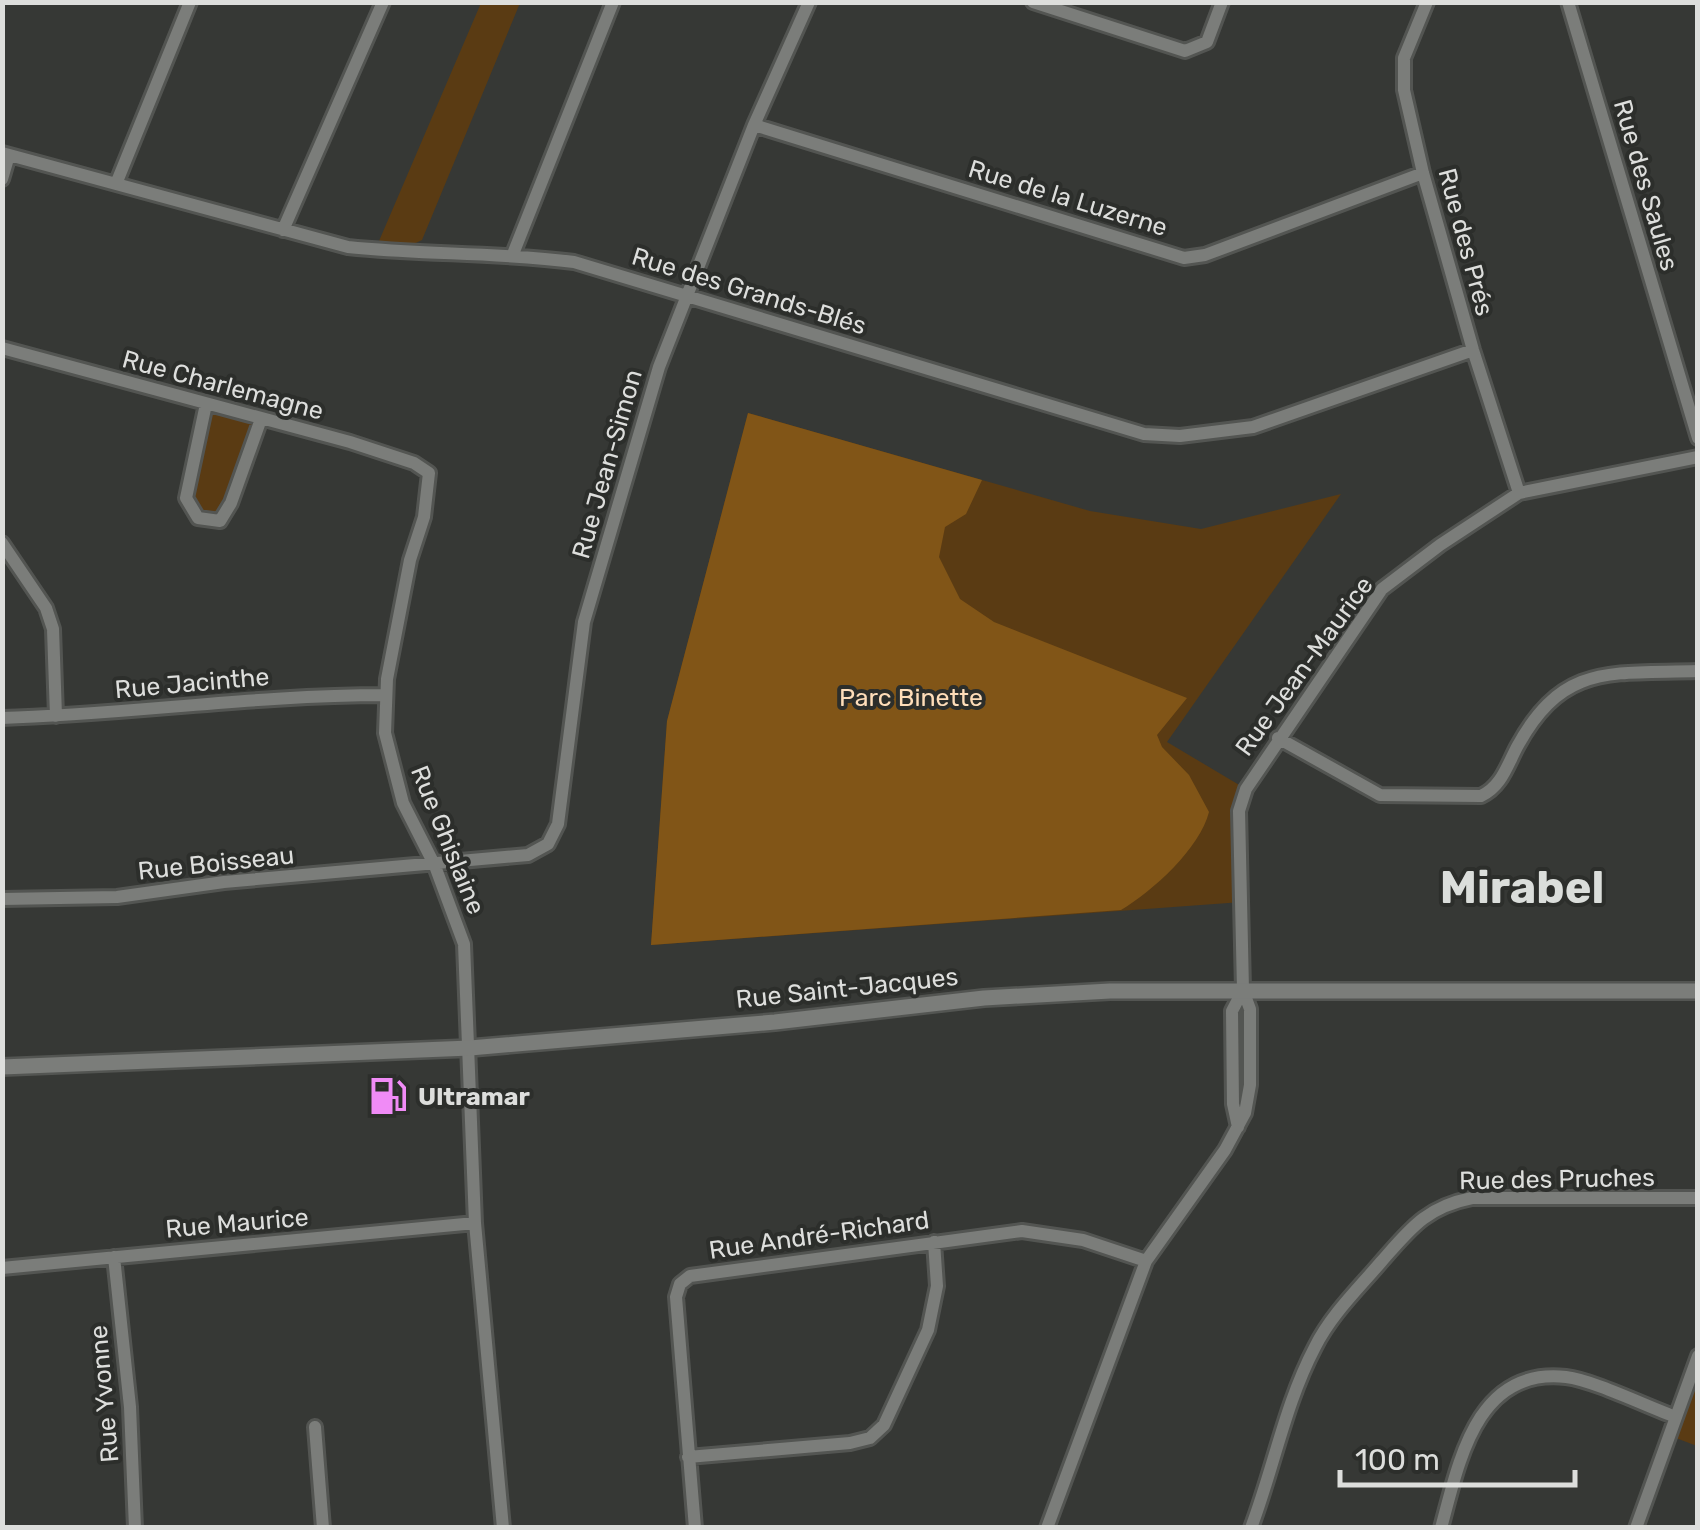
<svg xmlns="http://www.w3.org/2000/svg" width="1700" height="1530" font-family="Rubik,sans-serif">
  <style>
    .green { fill: #5a3b13 }
    .forest { fill: #815517 }
    .lines { fill: none; stroke-linecap: round; stroke-linejoin: round }
    .minor-casing { stroke: #535552; stroke-width: 18 }
    .tertiary-casing { stroke: #535552; stroke-width: 20 }
    .minor { stroke: #7b7d7a; stroke-width: 12 }
    .tertiary { stroke: #7b7d7a; stroke-width: 15 }
    .labels { text-anchor: middle; dominant-baseline: central; stroke-width: 8; stroke-linejoin: round; paint-order: stroke }
    .street-label { font-size: 25px; fill: #dddedc; stroke: #2c2e2b }
    .park-label { font-size: 25px; fill: #feddb9; stroke: #2c2e2b }
    .poi-label { font-size: 25px; font-weight: bold; fill: #dddedc; stroke: #2c2e2b; text-anchor: start }
    .town-label { font-size: 45px; font-weight: bold; fill: #dbdedb; stroke: #2c2e2b }
  </style>
  <rect width="100%" height="100%" fill="#363835"/>
  <path class="green" d="M481 3H520L422 240 397 252 379 241Z
    M206 404 261 419 220 521 198 518 186 498Z
    M748 413 1090 511 1201 529 1341 494 1167 742 1246 789 1242 902 651 945 667 721Z
    M1697 1352V1446L1668 1435Z"/>
  <path class="forest" d="M748 413 982 480 966 514 945 527 939 557 960 599 994 622 1187 698 1157 735 1162 747 1189 775 1209 812C1200 848 1153 891 1121 910L651 945 667 721Z"/>
  <g class="lines">
    <g class="minor-casing">
      <path id="minor" d="M1033 2 1185 51 1207 42 1222 2
        M1427 2 1404 58V90L1423 173 1473 350 1519 493
        M1568 2 1698 438
        M754 125 1184 258 1205 255 1423 173
        M2 153 348 247C424 255 498 252 574 262L1144 434 1180 436 1253 427 1473 350
        M2 179 9 155
        M116 184 190 2
        M283 230 383 2
        M513 254 613 2
        M2 348 350 442 414 463 429 473 424 517 410 560 387 679 385 733 403 803 435 866 464 944 475 1223 503 1528
        M206 404 186 498 198 518 220 521 231 503 261 419
        M2 543 46 608 53 629 56 716
        M2 718C130 714 257 695 385 695
        M1278 738 1380 795 1481 796C1501 787 1507 766 1517 747 1563 662 1612 674 1698 671
        M2 899 117 897 224 882 528 855 548 844 558 824 584 622 659 367 754 125 809 2
        M1238 1127 1233 1104 1232 1011 1243 990
        M114 1257 130 1407 135 1528
        M2 1268 475 1223
        M315 1427 323 1528
        M688 1457 850 1443 870 1438 884 1425 928 1330 937 1286 934 1242
        M695 1528 676 1297 680 1284 690 1276 1022 1231 1083 1240 1146 1261
        M1047 1528 1146 1261 1225 1150 1245 1113 1250 1085V1009L1243 990 1239 811 1246 789 1382 589 1440 545 1519 493 1698 457
        M1251 1528C1274 1467 1285 1404 1315 1347 1331 1315 1358 1289 1381 1262 1410 1229 1426 1207 1472 1198H1698
        M1441 1528C1459 1462 1476 1367 1566 1377 1593 1380 1648 1407 1676 1417
        M1636 1528 1698 1356"/>
    </g>
    <g class="tertiary-casing">
      <path id="tertiary" d="M2 1067 470 1048 775 1022 984 998 1110 991H1698"/>
    </g>
    <use href="#minor" class="minor"/>
    <use href="#tertiary" class="tertiary"/>
  </g>
  <defs>
    <g id="fuel-bare" transform="scale(3)"><path d="M-5.5-6h7V0h2V4h1.3V-2.5L3-4.5l.8-.8L6-3V5H2.5V1h-1V6h-7ZM-4.2-4.7v3.2H.2V-4.7Z" fill="#f08bf6" stroke="#2c2e2b" stroke-width="2.5" paint-order="stroke"/></g>
  </defs>
  <g fill-rule="evenodd">
    <use href="#fuel-bare" x="388" y="1096"/>
  </g>
  <g class="labels">
    <g class="street-label">
      <text transform="translate(1646 185) rotate(74)">Rue des Saules</text>
      <text transform="translate(1068 198) rotate(17)">Rue de la Luzerne</text>
      <text transform="translate(1466 242) rotate(75)">Rue des Prés</text>
      <text transform="translate(749 291) rotate(17)">Rue des Grands-Blés</text>
      <text transform="translate(223 385) rotate(15)">Rue Charlemagne</text>
      <text transform="translate(607 464) rotate(-74)">Rue Jean-Simon</text>
      <text transform="translate(1304 666) rotate(-54)">Rue Jean-Maurice</text>
      <text transform="translate(192 683) rotate(-5)">Rue Jacinthe</text>
      <text transform="translate(448 840) rotate(68)">Rue Ghislaine</text>
      <text transform="translate(216 863) rotate(-6)">Rue Boisseau</text>
      <text transform="translate(847 988) rotate(-6)">Rue Saint-Jacques</text>
      <text transform="translate(1557 1179) rotate(-1)">Rue des Pruches</text>
      <text transform="translate(237 1223) rotate(-5)">Rue Maurice</text>
      <text transform="translate(819 1235) rotate(-8)">Rue André-Richard</text>
      <text transform="translate(104 1394) rotate(-95)">Rue Yvonne</text>
    </g>
    <g class="park-label">
      <text x="911" y="697">Parc Binette</text>
    </g>
    <g class="poi-label">
      <text x="418" y="1096">Ultramar</text>
    </g>
    <g class="town-label">
      <text x="1522" y="887">Mirabel</text>
    </g>
  </g>
  <rect width="1700" height="1530" fill="none" stroke="#dddedc" stroke-width="10"/>
  <path d="M1340 1470v15h235v-15" fill="none" stroke="#dddedc" stroke-width="5"/>
  <text x="1355" y="1470" font-size="30" fill="#dddedc" stroke="#2c2e2b" stroke-width="8" paint-order="stroke">100 m</text>
</svg>
